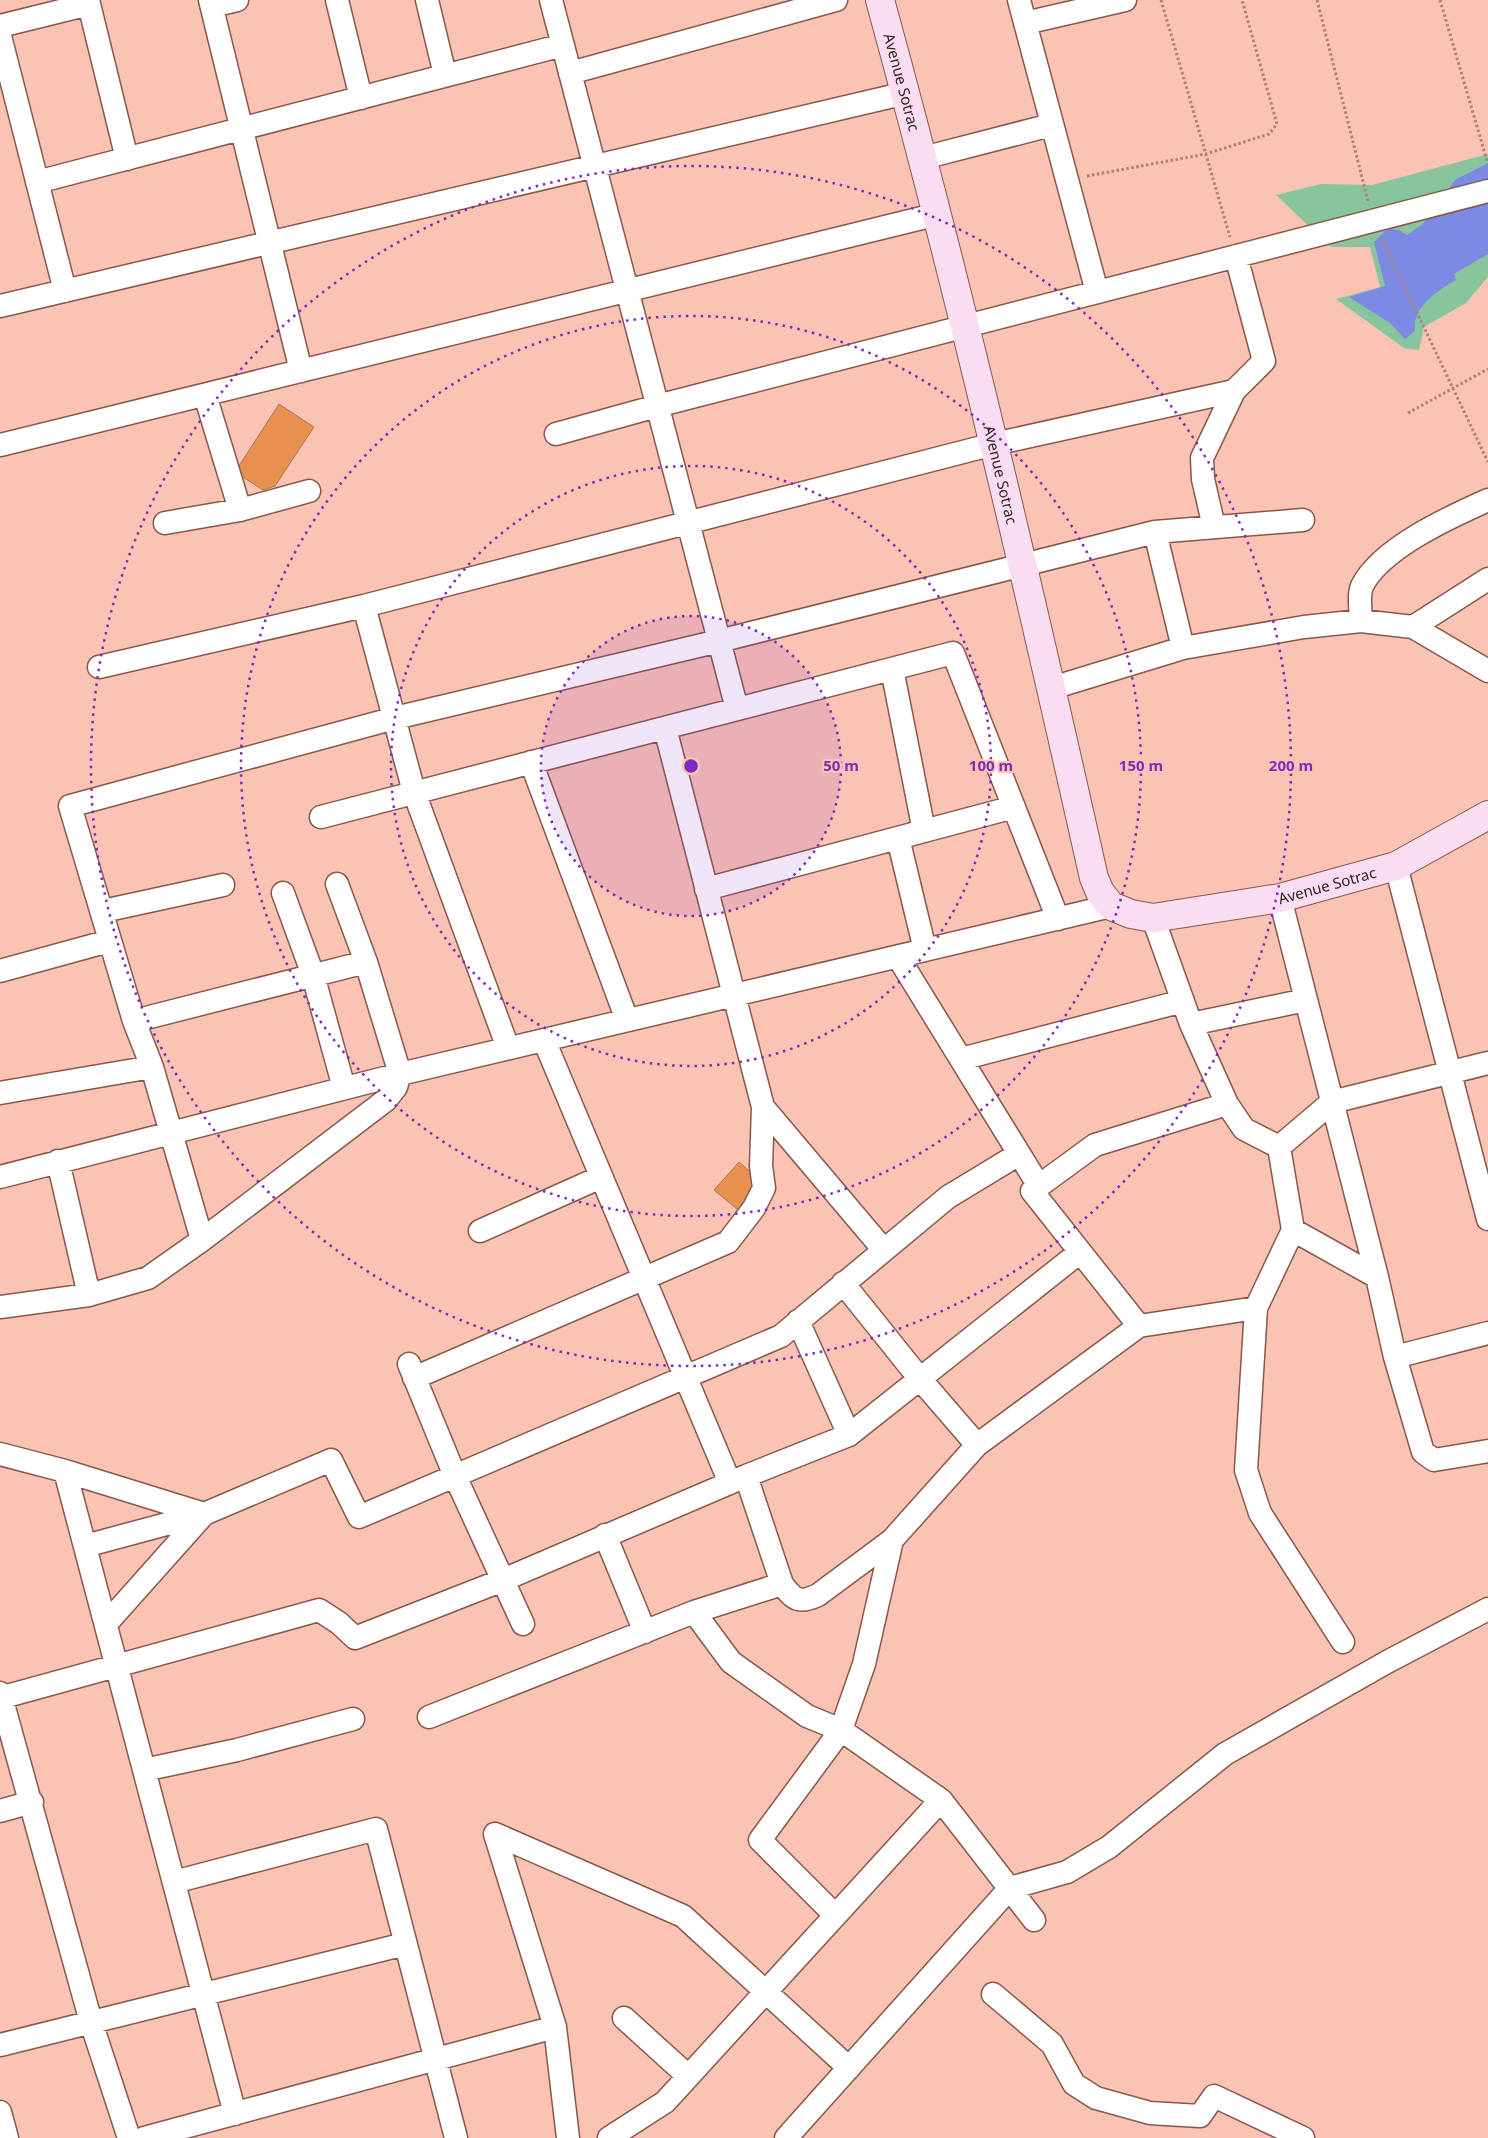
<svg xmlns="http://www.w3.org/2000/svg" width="1488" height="2138" font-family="'Noto Sans',sans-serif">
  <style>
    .green { fill: #88c49d }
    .water { fill: #7c8ae4 }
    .building { fill: #e8904e; stroke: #a37a5d }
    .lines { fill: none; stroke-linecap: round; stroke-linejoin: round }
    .street-casing { stroke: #87584b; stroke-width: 25 }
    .secondary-casing { stroke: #87584b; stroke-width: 30 }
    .path { stroke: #ad8479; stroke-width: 3; stroke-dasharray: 2.5 2.5; stroke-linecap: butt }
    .street { stroke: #fff; stroke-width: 22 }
    .secondary { stroke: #f9ddf3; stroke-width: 28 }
    .ring { fill: none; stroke: #7b2cbf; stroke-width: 2.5; stroke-dasharray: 2.5 5 }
    .labels { text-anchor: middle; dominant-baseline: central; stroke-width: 4.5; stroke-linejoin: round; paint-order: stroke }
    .street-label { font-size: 15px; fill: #35211b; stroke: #fac3b4 }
    .centre { fill: #7b2cbf; stroke: #fac3b4; stroke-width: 2.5 }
    .ring-label { font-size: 15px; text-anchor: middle; font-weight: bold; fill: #7b2cbf; stroke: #fac3b4; stroke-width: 4.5; stroke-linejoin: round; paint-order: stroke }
  </style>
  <rect width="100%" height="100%" fill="#fac3b4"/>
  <path class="green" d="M1488 154V277L1466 303 1424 327 1419 350 1404 348 1336 299 1380 287 1370 247H1331L1276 195 1321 184 1372 185Z"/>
  <path class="water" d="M1488 163V254L1454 274 1456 280C1438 291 1412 306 1415 331L1405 339 1390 323 1349 297 1385 286 1374 242 1387 229 1399 230 1407 235 1423 224 1455 180Z"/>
  <path class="building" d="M279 404 314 427 275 486 263 490 235 472Z
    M739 1162 762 1182 738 1210 714 1190Z"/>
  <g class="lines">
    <g class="street-casing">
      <path id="street" d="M88 0 127 159
        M210 0 301 371
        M337 0 361 98
        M427 0 445 75
        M551 0 737 709
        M1019 0 1097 292
        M212 6 237 0
        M1025 23 1125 0
        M0 26 89 4
        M0 36 65 291
        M570 73 836 0
        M923 158 1051 125
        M37 182 563 45
        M0 306 906 93
        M205 395 240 510
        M556 434 657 406 1488 191
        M0 445 938 214
        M165 523 240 510 309 491
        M1214 527 1203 479 1202 458 1234 391
        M1155 532 1183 648
        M364 606 414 792 508 1048
        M1361 621C1361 611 1358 595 1362 586 1381 548 1450 517 1488 500
        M1413 627 1488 579
        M99 667 364 606 994 444 1234 391 1264 361 1236 256
        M892 669 924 831
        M1052 688 1183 648 1304 627 1361 621 1413 627 1488 671
        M531 762 627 1020
        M321 817 953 653 1058 919
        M898 838 925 950
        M1396 866 1488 1219
        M706 889 1014 807
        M283 893 313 975 344 1088
        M1280 898 1377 1277 1395 1357 1423 1452 1434 1460 1488 1451
        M103 911 223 885
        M1153 918 1191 1024 1227 1104 1244 1129 1279 1147
        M898 957 1039 1186
        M0 971 109 941
        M134 1021 366 962
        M1191 1024 1306 1000
        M544 1040 730 1483
        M961 1059 1183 1001
        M0 1093 152 1067
        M763 1107 883 1249
        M1279 1147 1293 1230 1256 1308 1246 1470 1260 1513 1343 1642
        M1279 1147 1332 1102 1488 1063
        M58 1161 89 1295
        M0 1177 400 1074 1111 906
        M1293 1230 1377 1277
        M480 1231 601 1177
        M202 1240 152 1067 134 1021 70 806 395 718 719 641 1155 532 1303 520
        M843 1283 920 1379 977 1445
        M0 1307 89 1295 148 1278 202 1240 386 1100 396 1087 400 1074 366 962 337 884
        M798 1321 849 1435
        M1139 1326 1032 1191 1095 1145 1227 1104
        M1395 1357 1488 1333
        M409 1364 455 1476 523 1624
        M414 1378 728 1242 754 1208 764 1188 761 1166 763 1107 665 728
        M0 1454 65 1471 204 1514
        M65 1471 235 2114
        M746 1476 782 1584C794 1600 799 1604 818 1595L892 1540 977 1445 1139 1326 1256 1308
        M605 1535 645 1632
        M85 1546 204 1514 331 1460 359 1517 781 1336 948 1197 1019 1154
        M694 1612 731 1662 807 1716 841 1730 941 1800 1034 1920
        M106 1624 204 1514
        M0 1693 91 2022 129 2138
        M0 1698 319 1610 339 1623 355 1638 503 1580 746 1476 849 1435 1080 1252
        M429 1717 694 1612 782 1584
        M144 1770 237 1750 353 1719
        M0 1811 32 1802
        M495 1834 683 1916 849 2068
        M495 1834 555 2027 568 2138
        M174 1882 376 1829 456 2138
        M835 1915 760 1840 841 1730 864 1664 892 1540
        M993 1994 1052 2044 1074 2084 1096 2098 1150 2113 1200 2116 1214 2096 1303 2138
        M624 2018 688 2076
        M0 2045 405 1944
        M0 2112 7 2138
        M144 2138 555 2027
        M609 2138 665 2102 941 1800
        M786 2138 1010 1888 1067 1872 1109 1847 1225 1754 1387 1662 1488 1609"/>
    </g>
    <g class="secondary-casing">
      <g id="secondary">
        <path id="s1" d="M880 0C960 291 1028 584 1094 878L1100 892 1111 906 1131 914 1153 918 1280 898 1396 866 1488 815"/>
      </g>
    </g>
    <path class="path" d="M1161 0 1230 237
      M1317 0 1368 201
      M1440 0 1488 164
      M1087 176 1206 154 1269 134 1277 124 1242 0
      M1382 239 1488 462
      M1408 413 1488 369"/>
    <use href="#street" class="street"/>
    <use href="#secondary" class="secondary"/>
  </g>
  <circle cx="691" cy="766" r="150" fill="#7b2cbf" fill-opacity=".12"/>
  <g class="ring">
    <circle cx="691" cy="766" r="150"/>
    <circle cx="691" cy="766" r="300"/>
    <circle cx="691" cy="766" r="450"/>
    <circle cx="691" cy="766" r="600"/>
  </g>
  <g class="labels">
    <g class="street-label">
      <text stroke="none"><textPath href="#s1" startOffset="85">Avenue Sotrac</textPath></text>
      <text stroke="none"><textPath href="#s1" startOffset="490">Avenue Sotrac</textPath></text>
      <text stroke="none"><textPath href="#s1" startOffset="1158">Avenue Sotrac</textPath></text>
    </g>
  </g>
  <circle cx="691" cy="766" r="8" class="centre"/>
  <g class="ring-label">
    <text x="841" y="771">50 m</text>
    <text x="991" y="771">100 m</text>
    <text x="1141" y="771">150 m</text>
    <text x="1291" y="771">200 m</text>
  </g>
</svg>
